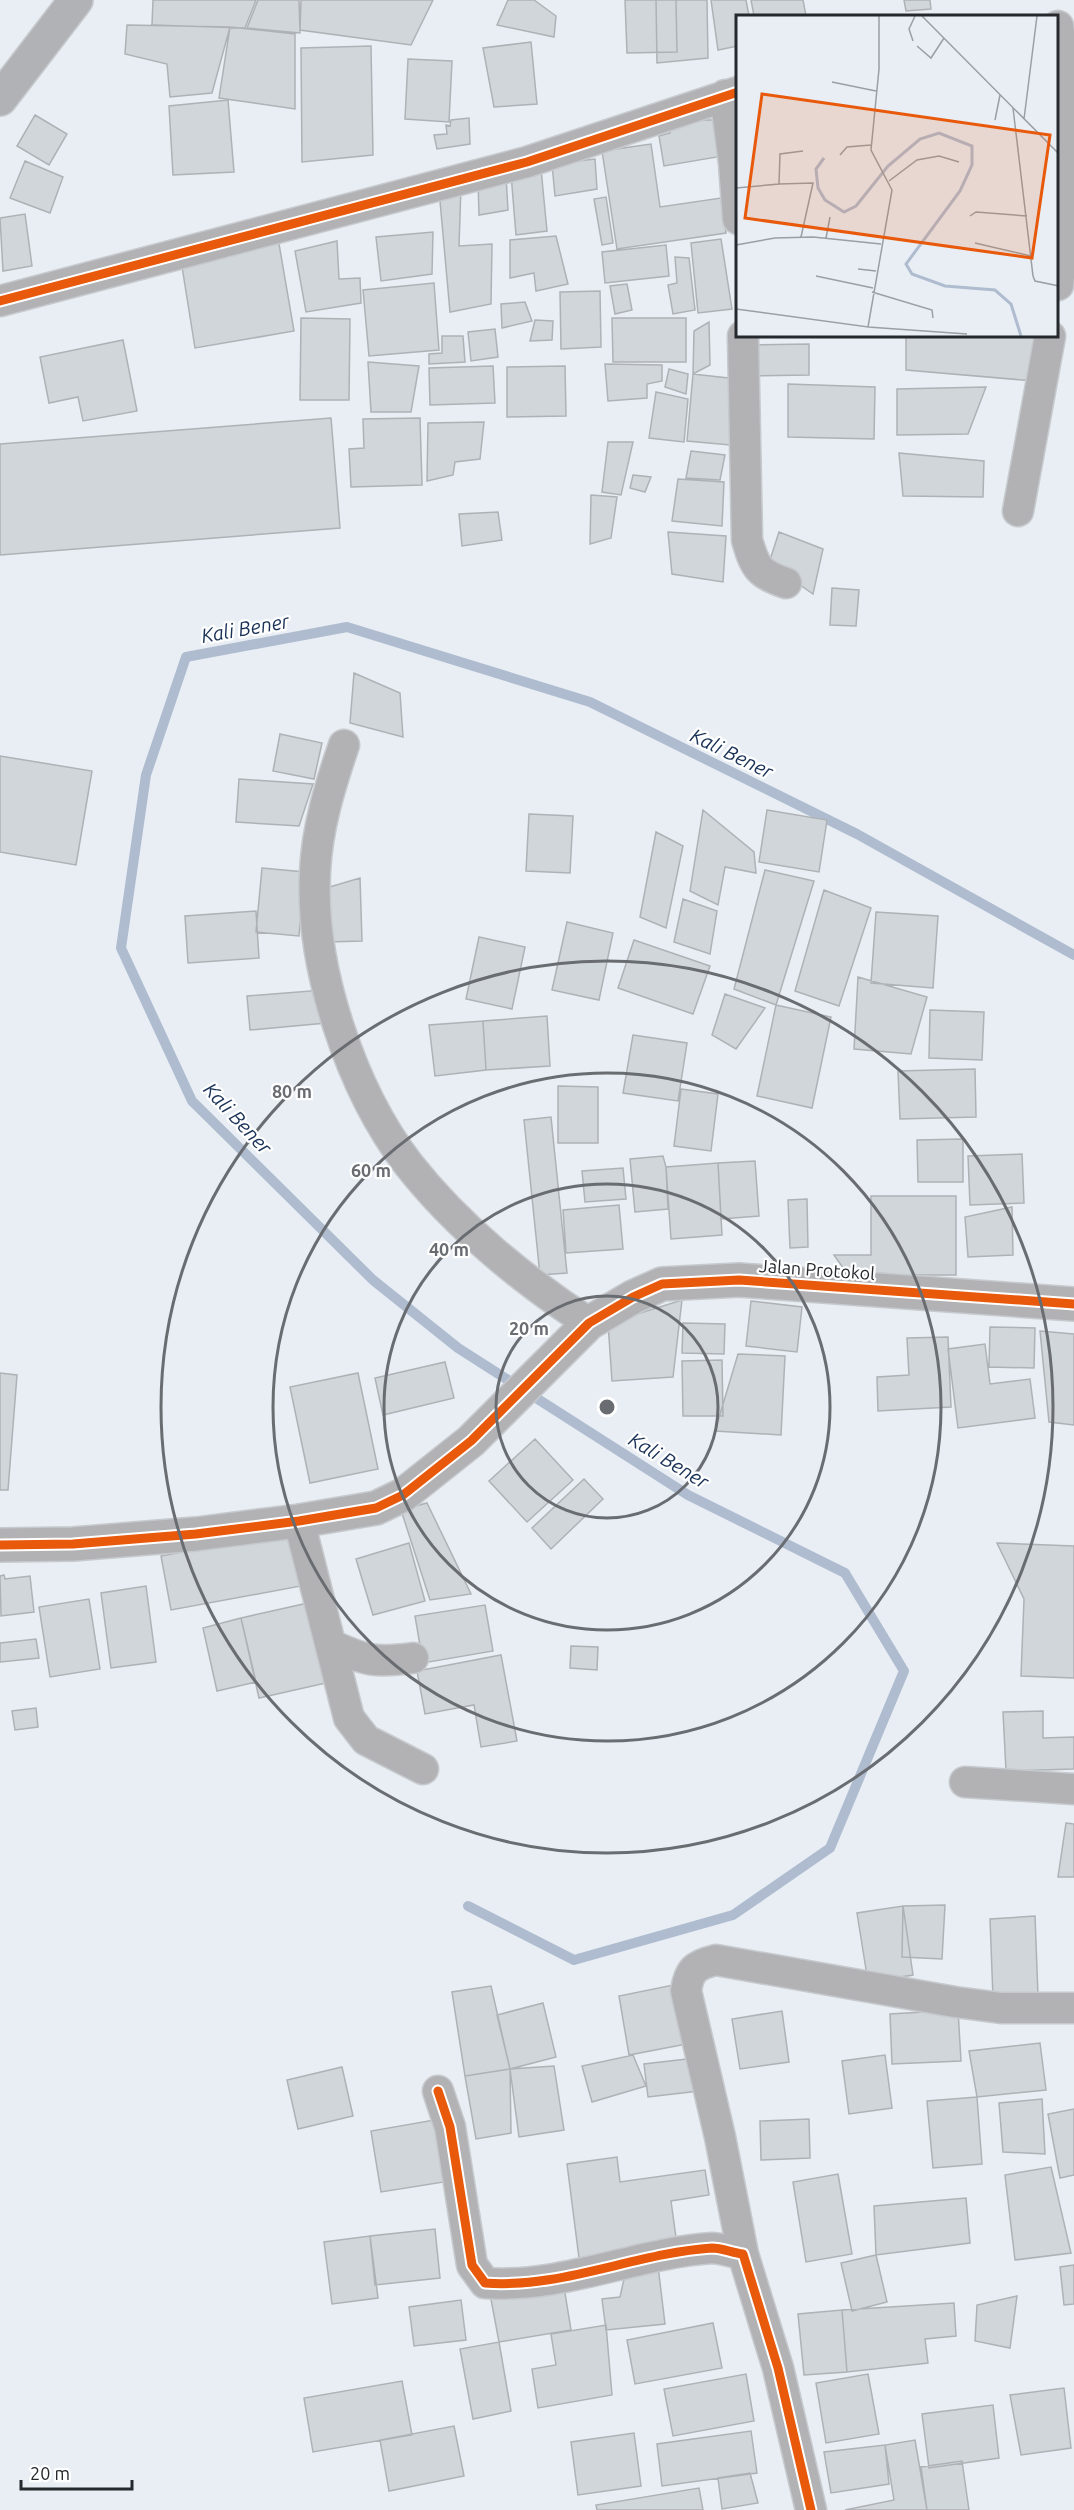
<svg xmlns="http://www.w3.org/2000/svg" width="1074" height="2510" font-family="Ubuntu,sans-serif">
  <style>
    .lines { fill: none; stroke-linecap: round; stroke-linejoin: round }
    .stream { stroke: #afbcd0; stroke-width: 10 }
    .building { fill: #d1d6da; stroke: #aeb2b6; stroke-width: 1.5 }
    .minor-casing { stroke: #c6cace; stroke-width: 33 }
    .tertiary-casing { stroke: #c6cace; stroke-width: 36 }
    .secondary-casing { stroke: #c6cace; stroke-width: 36 }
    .minor { stroke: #b2b2b5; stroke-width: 30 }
    .tertiary { stroke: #b2b2b5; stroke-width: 33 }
    .secondary { stroke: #b1b2b5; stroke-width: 33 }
    .cycleway-casing { stroke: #fff; stroke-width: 13 }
    .cycleway { stroke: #e8590c; stroke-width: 9 }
    .ring { fill: none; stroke: #696d72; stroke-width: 3 }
    .labels { text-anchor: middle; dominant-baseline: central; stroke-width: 4.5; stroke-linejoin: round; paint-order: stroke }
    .street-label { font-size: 18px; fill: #25282c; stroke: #fff }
    .water-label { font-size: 20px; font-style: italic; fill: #1a3257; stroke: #fff }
    .inset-river { fill: none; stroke: #afbcd0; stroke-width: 3 }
    .inset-road { fill: none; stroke: #9a9fa3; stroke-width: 1.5 }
    .view { fill: #e8590c; fill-opacity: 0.15; stroke: #e8590c; stroke-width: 3 }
    .inset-edge { fill: none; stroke: #25282c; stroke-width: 3 }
    .centre { fill: #696d72; stroke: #fff; stroke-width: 3 }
    .ring-label { font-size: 18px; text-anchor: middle; font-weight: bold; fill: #696d72; stroke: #fff; stroke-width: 4.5; stroke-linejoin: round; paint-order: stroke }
  </style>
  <rect width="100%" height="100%" fill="#e8eef3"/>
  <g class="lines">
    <path class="stream" d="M468 1906 574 1960 733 1915 830 1848 904 1671 845 1573 688 1495 458 1348 373 1280 192 1101 121 948 146 775 186 657 347 627 590 702 857 834 1074 955"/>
  </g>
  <path class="building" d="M153 0H256L245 28 152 25Z
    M258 0H299L300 33 247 28Z
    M301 0H433L411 45 300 30Z
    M508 0H534L556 16 554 37 497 25Z
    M625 0H676L677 52 627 53Z
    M656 0H707L708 58 657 63Z
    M711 0H746L749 16H738V46L718 50Z
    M751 0H803L806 16H754Z
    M904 0H930L931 9 906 11Z
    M127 25 230 27 212 93 170 97 167 64 125 54Z
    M230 27 295 34V109L219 98Z
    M531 42 537 104 494 107 483 48Z
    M371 46 373 155 302 162 301 48Z
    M408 59 452 61 449 122 405 119Z
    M228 100 234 172 173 175 169 106Z
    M35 115 67 134 49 165 17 146Z
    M469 118 470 144 437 149 434 135 447 134 446 125 450 126 451 120Z
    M667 120H718L723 156 664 166 659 136 670 133Z
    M651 144 660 207 721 198 726 233 617 249 602 151Z
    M595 159 597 189 555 196 552 164Z
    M25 161 63 177 50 213 10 198Z
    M541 169 547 231 516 235 511 174Z
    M506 176 508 210 479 215 478 180Z
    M461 186 459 246 492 244 491 304 450 312 439 190Z
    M606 197 613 243 602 245 594 199Z
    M25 214 32 266 3 271 0 218Z
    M433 232 432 274 381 281 376 237Z
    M556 236 568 284 536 291 534 273 510 278V240Z
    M278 238 294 331 195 348 180 254Z
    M721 239 732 309 698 313 691 243Z
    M337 241 339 279 360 278 361 303 306 312 295 251Z
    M666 245 669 276 605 283 602 252Z
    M675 257 689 258 695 310 673 314 668 285 677 283Z
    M434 283 439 350 369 356 363 290Z
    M627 284 632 310 615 314 610 286Z
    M600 291 601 347 561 349 560 292Z
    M525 302 532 321 502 328 501 304Z
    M301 318 350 319 349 400H300Z
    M612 318H686V362H613Z
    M535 320 553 321 552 340 530 341Z
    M709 322 710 365 693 374 694 331Z
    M495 329 498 357 471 361 468 332Z
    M442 336H463L465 362 429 364V354L442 353Z
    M906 336H1039L1034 381 906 370Z
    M123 340 137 411 83 421 78 397 49 403 40 357Z
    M809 344V375L745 376V345Z
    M368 362 419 366 411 412H371Z
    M605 364 662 365V381L647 384V398L608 401Z
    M493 366 495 403 430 405 429 368Z
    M565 366 566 416 507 417V367Z
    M669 369 688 374 686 394 665 387Z
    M693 374 737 379 730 445 687 441Z
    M788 384 875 387 874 439 788 437Z
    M986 387 968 434 897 435V389Z
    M656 392 688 399 684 442 649 438Z
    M331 418 340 528 0 555V444Z
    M420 418 422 485 351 487 349 449 364 448 363 419Z
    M484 422 480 459 455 462 453 475 427 481 428 423Z
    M608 442H633L621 495 602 492Z
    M691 451 725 455 720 480 686 478Z
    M899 453 984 461 983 497 903 496Z
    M633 475 651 477 645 492 630 488Z
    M678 479 724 482 722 526 672 521Z
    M591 495 617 497 611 538 590 544Z
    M498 512 502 540 462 546 459 514Z
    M668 532 726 536 723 582 672 574Z
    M779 532 823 549 813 594 769 563Z
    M832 588 859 590 856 626 830 625Z
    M354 673 400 693 403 737 350 723Z
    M280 734 322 743 314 779 273 771Z
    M0 756 92 771 76 865 0 852Z
    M239 779 313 784 299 826 236 822Z
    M703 810 754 852 756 873 725 867 718 905 690 891Z
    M767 810 827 820 819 872 759 862Z
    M529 814 573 816 570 873 526 871Z
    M656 832 683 846 666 928 640 917Z
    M262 868 305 872 299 936 256 932Z
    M765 870 814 881 776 1005 734 989Z
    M360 878 362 941 328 942 326 888Z
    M824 890 871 908 839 1006 795 991Z
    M683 899 717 911 710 954 674 942Z
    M256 911 259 958 188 963 185 916Z
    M876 912 938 916 933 988 871 983Z
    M567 922 613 933 599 1000 552 990Z
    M479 937 525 947 512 1009 466 999Z
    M634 940 710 966 693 1014 618 988Z
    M858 977 927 997 911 1054 854 1049Z
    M323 990 326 1023 250 1030 247 996Z
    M725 994 765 1008 736 1049 712 1035Z
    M776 1005 831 1017 812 1108 757 1096Z
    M930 1010 984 1012 982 1060 929 1058Z
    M547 1016 550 1066 486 1070 483 1021Z
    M483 1021 486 1070 435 1076 429 1025Z
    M633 1035 687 1043 678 1101 623 1093Z
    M975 1069 976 1117 900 1119 898 1071Z
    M558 1086 598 1087V1143H558Z
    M681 1089 718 1094 711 1151 674 1146Z
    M551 1117 567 1273 540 1275 524 1120Z
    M963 1139V1182H918L917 1140Z
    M1022 1154 1024 1203 970 1205 968 1156Z
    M663 1156 666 1167 668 1209 635 1212 630 1159Z
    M755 1161 759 1216 721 1219 718 1163Z
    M718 1163 722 1235 671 1239 666 1167Z
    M623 1168 626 1199 585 1202 582 1171Z
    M871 1196H956V1275H848L834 1255H871Z
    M807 1199 808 1247 790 1248 788 1200Z
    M619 1205 623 1249 566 1253 563 1210Z
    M1012 1207 1013 1255 968 1257 965 1217Z
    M682 1300 673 1377 612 1381 608 1323Z
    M751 1301 802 1307 797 1352 746 1346Z
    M683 1323 725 1324 724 1354 682 1353Z
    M990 1327 1035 1328 1034 1368 989 1367Z
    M1040 1331 1074 1334V1425L1049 1422Z
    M948 1337 951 1407 878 1411 877 1377 909 1375 907 1338Z
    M985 1344 990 1384 1030 1379 1035 1418 958 1428 948 1349Z
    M738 1354 785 1356 781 1435 715 1431Z
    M722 1360 723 1416H683L682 1361Z
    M445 1362 454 1398 383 1415 375 1378Z
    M0 1373 17 1375 8 1490H0Z
    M358 1373 378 1469 310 1483 290 1387Z
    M535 1439 573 1480 527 1522 489 1481Z
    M584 1479 603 1499 551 1549 532 1528Z
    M427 1503 471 1594 430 1600 401 1510Z
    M292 1532 301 1586 171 1610 161 1556Z
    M409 1543 425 1601 373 1615 356 1559Z
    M997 1543 1074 1546V1678L1021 1676 1024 1599Z
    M4 1575 5 1579 30 1576 34 1612 1 1616 0 1576Z
    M146 1586 156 1662 111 1668 101 1593Z
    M89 1599 100 1669 50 1677 39 1607Z
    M308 1603 326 1683 259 1698 241 1618Z
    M485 1605 493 1651 423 1663 415 1616Z
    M241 1618 256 1682 217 1691 203 1628Z
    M36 1639 39 1658 0 1662V1643Z
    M571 1646 598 1647 597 1670 570 1668Z
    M501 1655 517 1741 481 1747 474 1705 425 1714 417 1671Z
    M36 1708 38 1727 15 1730 12 1711Z
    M1043 1711V1738L1074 1737V1769L1006 1771 1003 1712Z
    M1066 1823 1074 1824V1877H1058Z
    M945 1905 942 1959 902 1957 903 1906Z
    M903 1906 913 1975 868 1982 857 1913Z
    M1035 1916 1038 1996 993 1998 990 1919Z
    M678 1984 697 2042 629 2055 619 1996Z
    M491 1986 510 2069 465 2076 452 1992Z
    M543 2003 556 2057 510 2069 497 2015Z
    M958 2010 961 2061 892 2064 890 2014Z
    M782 2011 789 2062 740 2069 732 2019Z
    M1040 2043 1046 2090 977 2097 969 2051Z
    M633 2055 646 2086 592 2102 582 2066Z
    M885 2055 892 2108 849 2114 842 2061Z
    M695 2058 699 2091 648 2097 644 2064Z
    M554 2066 564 2130 519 2137 510 2069Z
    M342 2067 353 2116 298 2129 287 2080Z
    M510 2069 511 2133 476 2139 465 2076Z
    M977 2097 982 2164 933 2168 927 2101Z
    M1042 2099 1045 2154 1003 2152 999 2103Z
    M1074 2109V2175L1060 2178 1048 2114Z
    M809 2119 810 2158 761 2160 760 2121Z
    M434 2120 444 2182 381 2192 371 2131Z
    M617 2157 620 2182 705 2170 709 2195 671 2201 677 2245 579 2258 567 2164Z
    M1051 2167 1071 2253 1015 2260 1005 2175Z
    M838 2174 852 2254 806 2262 793 2182Z
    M966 2198 970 2243 876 2255 874 2206Z
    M435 2229 440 2278 375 2285 370 2236Z
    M370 2236 378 2298 332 2304 324 2242Z
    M876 2255 887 2302 852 2311 841 2263Z
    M657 2258 665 2324 606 2330 602 2299 620 2297 624 2279Z
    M1074 2265V2304L1064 2305 1060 2267Z
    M563 2281 571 2330 499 2342 490 2294Z
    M1017 2296 1010 2348 975 2341 977 2305Z
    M461 2300 466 2340 414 2346 409 2307Z
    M954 2303 956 2336 925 2339 928 2363 847 2372 842 2310Z
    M842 2310 847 2372 804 2375 798 2314Z
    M713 2323 722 2368 635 2384 627 2340Z
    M606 2325 612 2395 538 2408 532 2369 556 2365 551 2334Z
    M499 2342 511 2411 473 2419 460 2349Z
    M746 2374 754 2421 673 2436 664 2389Z
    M868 2374 879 2434 826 2443 816 2383Z
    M402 2381 412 2435 313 2452 304 2398Z
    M1064 2388 1071 2448 1021 2455 1010 2395Z
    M993 2405 999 2458 929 2468 922 2414Z
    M454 2426 464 2476 389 2491 380 2440Z
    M751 2431 757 2473 662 2486 657 2444Z
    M634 2433 641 2486 578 2495 571 2442Z
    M915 2440 927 2510H845L894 2500 885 2445Z
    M885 2445 889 2484 831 2493 824 2452Z
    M962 2461 969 2510H927L921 2467Z
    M750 2473 758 2503 722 2509 718 2478Z
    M699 2488 703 2510H597L596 2505Z"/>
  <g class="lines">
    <g class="minor-casing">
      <path id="minor" d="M1058 26C1073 111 1069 200 1058 285
        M725 95 734 163 738 219
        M0 301 527 162 738 92
        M743 336 747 540C755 568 759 574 786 583
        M1018 511 1050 336
        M344 745C330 786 317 828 315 872 310 967 351 1090 409 1165 457 1226 524 1281 589 1323
        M299 1521 349 1718 366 1740 423 1769
        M331 1645C366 1661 375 1663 413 1658
        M965 1782 1074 1789
        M438 2091 450 2127 472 2265 485 2283C561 2289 636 2253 712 2248 722 2248 733 2253 743 2254L778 2368 811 2510
        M743 2254 720 2137 686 1991C689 1970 695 1965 716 1960L955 2002 1001 2008H1074"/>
    </g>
    <g class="tertiary-casing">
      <path id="tertiary" d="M0 1545 73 1544 196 1534 299 1521 376 1508 403 1495 471 1441 589 1323 633 1297 662 1284 739 1280 1074 1304"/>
    </g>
    <g class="secondary-casing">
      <path id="secondary" d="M0 99 76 0"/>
    </g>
    <use href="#minor" class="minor"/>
    <use href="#tertiary" class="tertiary"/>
    <use href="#secondary" class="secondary"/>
    <g class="cycleway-casing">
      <path id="cycleway" d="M0 301 527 162 738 92
        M0 1545 73 1544 196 1534 299 1521 376 1508 403 1495 471 1441 589 1323 633 1297 662 1284 739 1280 1074 1304
        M438 2091 450 2127 472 2265 485 2283C561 2289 636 2253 712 2248 722 2248 733 2253 743 2254L778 2368 811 2510"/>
    </g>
    <use href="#cycleway" class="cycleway"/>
  </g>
  <g class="ring">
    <circle cx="607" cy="1407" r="111"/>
    <circle cx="607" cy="1407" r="223"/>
    <circle cx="607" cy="1407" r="334"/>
    <circle cx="607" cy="1407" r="446"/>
  </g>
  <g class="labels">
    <g class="street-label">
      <text transform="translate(817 1269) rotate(4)">Jalan Protokol</text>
    </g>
    <g class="water-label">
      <text transform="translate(245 628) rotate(-10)">Kali Bener</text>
      <text transform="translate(732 753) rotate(26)">Kali Bener</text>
      <text transform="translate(238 1118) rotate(47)">Kali Bener</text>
      <text transform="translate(669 1460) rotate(31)">Kali Bener</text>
    </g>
  </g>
  <g transform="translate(736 15)">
    <rect width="322" height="322" fill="#e8eef3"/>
    <path class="inset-river" d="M88 143 80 154 82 173 89 185 108 197 120 191 152 151 184 124 203 118 236 131V150L224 176 170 249 176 259 209 271 259 275 275 289 285 321"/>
    <path class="inset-road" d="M186 1 323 139M177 26 173 14 179 1M181 31 195 43 208 23M96 67 140 76M277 93 297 261 299 266 323 271M288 104 301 1M259 105 264 80M104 140 111 132 135 130M153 166 181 145 203 141 223 147M43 169 77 168 65 222M0 173 43 169 44 139 67 136M234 201 240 197 291 201M90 223 94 202M239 228 295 241M0 230 39 223 77 222 145 229M122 254 140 256M80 261 137 273M136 277 196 295 197 303M0 294 132 312 156 175 135 135 143 54V1M132 312 231 319"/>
    <path class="view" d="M26 79 314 120 296 243 9 203Z"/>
    <rect width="322" height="322" class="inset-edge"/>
  </g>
  <circle cx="607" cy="1407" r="9" class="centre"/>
  <g class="ring-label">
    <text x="292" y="1098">80 m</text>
    <text x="371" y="1177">60 m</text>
    <text x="449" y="1256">40 m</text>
    <text x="529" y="1335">20 m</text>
  </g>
  <path d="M21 2480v9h111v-9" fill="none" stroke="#25282c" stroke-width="3"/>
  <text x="30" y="2480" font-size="18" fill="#25282c" stroke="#ffffff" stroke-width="4.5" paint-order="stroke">20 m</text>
</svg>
